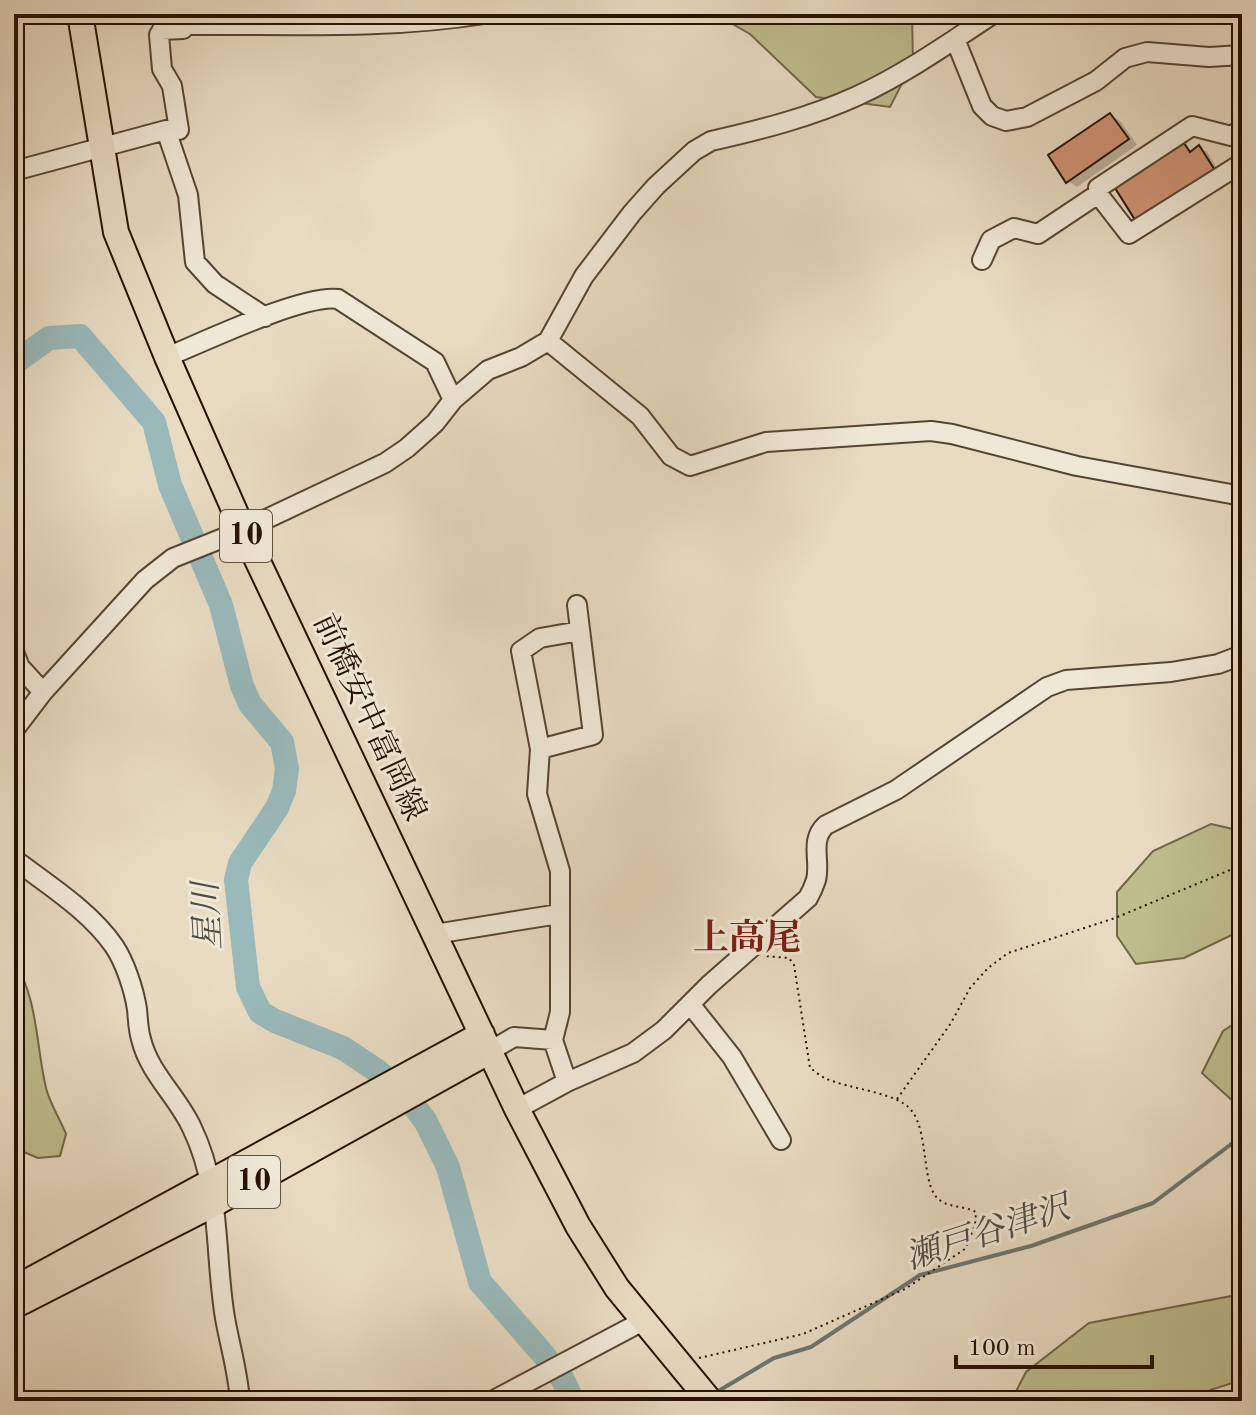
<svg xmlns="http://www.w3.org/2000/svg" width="1256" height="1415" font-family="'Old Standard TT','Noto Serif JP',serif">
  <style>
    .green { fill: #bebd8e; stroke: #726748; stroke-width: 2 }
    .shadow { fill: #0003 }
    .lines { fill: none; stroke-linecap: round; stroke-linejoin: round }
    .stream { stroke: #6b7671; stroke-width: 4 }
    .river { stroke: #99b9bb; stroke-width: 24 }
    .building { fill: #d09474; stroke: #261102; stroke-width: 2 }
    .minor-casing { stroke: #564432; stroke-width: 22 }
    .major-casing { stroke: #261102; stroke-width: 28 }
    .path { stroke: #261102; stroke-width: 2; stroke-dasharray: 2 4; stroke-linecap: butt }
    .minor { stroke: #f0e8d7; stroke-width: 18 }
    .major { stroke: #e8dbc2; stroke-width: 24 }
    .labels { text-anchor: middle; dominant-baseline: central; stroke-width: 6; stroke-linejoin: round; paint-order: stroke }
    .shield { fill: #f0e8d7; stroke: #635242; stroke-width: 2 }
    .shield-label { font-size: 30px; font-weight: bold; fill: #261102 }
    .street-label { font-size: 32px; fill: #261102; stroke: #f0e8d7 }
    .water-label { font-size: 34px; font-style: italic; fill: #4e4c43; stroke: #f0e8d7 }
    .quarter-label { font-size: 36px; font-weight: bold; fill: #7a1f14; stroke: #f0e8d7 }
  </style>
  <rect width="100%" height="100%" fill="#e8dbc2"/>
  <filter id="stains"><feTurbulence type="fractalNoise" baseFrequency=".0025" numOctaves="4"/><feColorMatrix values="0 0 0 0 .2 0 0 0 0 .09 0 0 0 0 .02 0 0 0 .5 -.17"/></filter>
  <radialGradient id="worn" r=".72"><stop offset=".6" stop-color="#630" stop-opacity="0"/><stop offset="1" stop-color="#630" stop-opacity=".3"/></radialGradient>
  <path class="green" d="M715 14H912L913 62 890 107 816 97 750 34Z
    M1211 824 1242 831V930L1184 958 1136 964 1117 936V892L1153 851Z
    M14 961C38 998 36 1046 46 1088 50 1104 60 1119 66 1134L60 1156 38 1158 14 1148Z
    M1242 1019V1103L1236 1104 1202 1073 1223 1031Z
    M1242 1294V1380L1210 1390 1205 1401H1011L1026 1372 1089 1323Z"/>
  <path class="shadow" d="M1110 115 1120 121 1137 145 1077 187 1068 181Z
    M1184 146 1193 152 1200 148 1207 152 1222 176 1146 226Z"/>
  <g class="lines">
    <path class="stream" d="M715 1393 774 1358 811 1347 920 1275 1031 1246 1153 1203 1242 1136"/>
    <path class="river" d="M14 363 49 338 80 336 154 422 170 485 221 605 242 686 250 704 282 742 287 769 284 791 277 808 240 863 236 880 248 987 260 1012 275 1021 343 1048 376 1070 406 1095 426 1122 448 1167 480 1282 543 1354 563 1380 573 1401"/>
  </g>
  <path class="building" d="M1110 113 1129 139 1066 183 1048 155Z
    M1184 143 1190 152 1199 145 1216 172 1137 223 1115 188Z"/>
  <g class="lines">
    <g class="minor-casing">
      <path id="minor" d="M955 39 982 106 992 116 1006 121 1027 117 1096 81 1125 58 1147 52 1209 57 1242 55
        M166 130 188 195 195 262 215 284 265 317
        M14 171 166 130H179L172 86 162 69 159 35 162 30 183 29 186 25C286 24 385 30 484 14
        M1098 194V188L1192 126 1231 136 1242 129
        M982 260 991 240 1014 228 1038 234 1098 194 1129 234 1242 163
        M548 341 640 416 671 456 690 466 766 442 931 431 952 434 1077 466 1242 496
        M167 357C203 342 304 294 338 299L435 362 453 400
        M14 652 20 667 43 692 14 730
        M43 692 145 580 173 558 243 530 385 463 407 448 435 423 453 400 488 370 521 357 548 341 584 276 632 213 656 186 694 151 711 141C760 130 811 117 857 96 905 74 949 43 993 14
        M540 749 593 735 577 605
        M14 859C48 885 90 911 114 946 125 962 134 990 137 1009 138 1019 138 1029 141 1039 149 1073 178 1097 192 1128 222 1190 214 1252 225 1318 230 1346 238 1372 240 1401
        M435 934 559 914
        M690 1004 732 1057 781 1140
        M490 1051 514 1037 553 1040
        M567 1082 553 1040 560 1012V871L537 794 540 749 521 651 540 638 580 631
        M517 1109 567 1082 633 1053 664 1030 709 985 808 898C811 893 814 886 816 880 821 861 809 840 826 825L896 790 1047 687 1066 680 1171 672 1218 664 1242 655
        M492 1401 643 1321"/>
    </g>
    <g class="major-casing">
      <path id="major" d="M80 14 116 232 167 357 243 530 517 1109 578 1226 617 1288 710 1401
        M14 1289 482 1034
        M14 1306 216 1203 490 1051"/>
    </g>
    <path class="path" d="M897 1099 951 1023 970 988 988 968 1008 953 1115 918 1242 865
      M699 1358 803 1334 905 1289 965 1249 975 1225 976 1212C965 1206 952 1208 941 1201 920 1189 930 1132 911 1110 897 1092 847 1089 825 1078 820 1076 815 1071 810 1068L794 965 789 958 765 956"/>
    <use href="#minor" class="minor"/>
    <use href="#major" class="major"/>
  </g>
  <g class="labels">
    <g class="shield">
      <rect x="220" y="510" width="52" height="52" rx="6"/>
      <rect x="228" y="1156" width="52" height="52" rx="6"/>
    </g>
    <g class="shield-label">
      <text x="246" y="536">10</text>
      <text x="254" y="1182">10</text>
    </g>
    <g class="street-label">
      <text transform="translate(368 718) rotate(65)">前橋安中富岡線</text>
    </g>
    <g class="water-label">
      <text transform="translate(209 916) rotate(-93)">星川</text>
      <text transform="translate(988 1234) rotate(-18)">瀬戸谷津沢</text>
    </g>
    <g class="quarter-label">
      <text x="747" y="940">上高尾</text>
    </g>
  </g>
  <rect width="1256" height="1415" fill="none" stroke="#e8dbc2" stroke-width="48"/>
  <rect x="16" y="16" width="1224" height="1383" fill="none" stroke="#261102" stroke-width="4"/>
  <rect x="24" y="24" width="1208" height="1367" fill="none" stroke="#261102" stroke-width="2"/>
  <path d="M956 1355v12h196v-12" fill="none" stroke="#261102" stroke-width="4"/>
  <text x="968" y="1355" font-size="24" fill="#261102" stroke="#f0e8d7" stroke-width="6" paint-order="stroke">100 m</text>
  <rect width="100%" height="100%" filter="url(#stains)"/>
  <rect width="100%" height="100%" fill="url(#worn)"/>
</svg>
